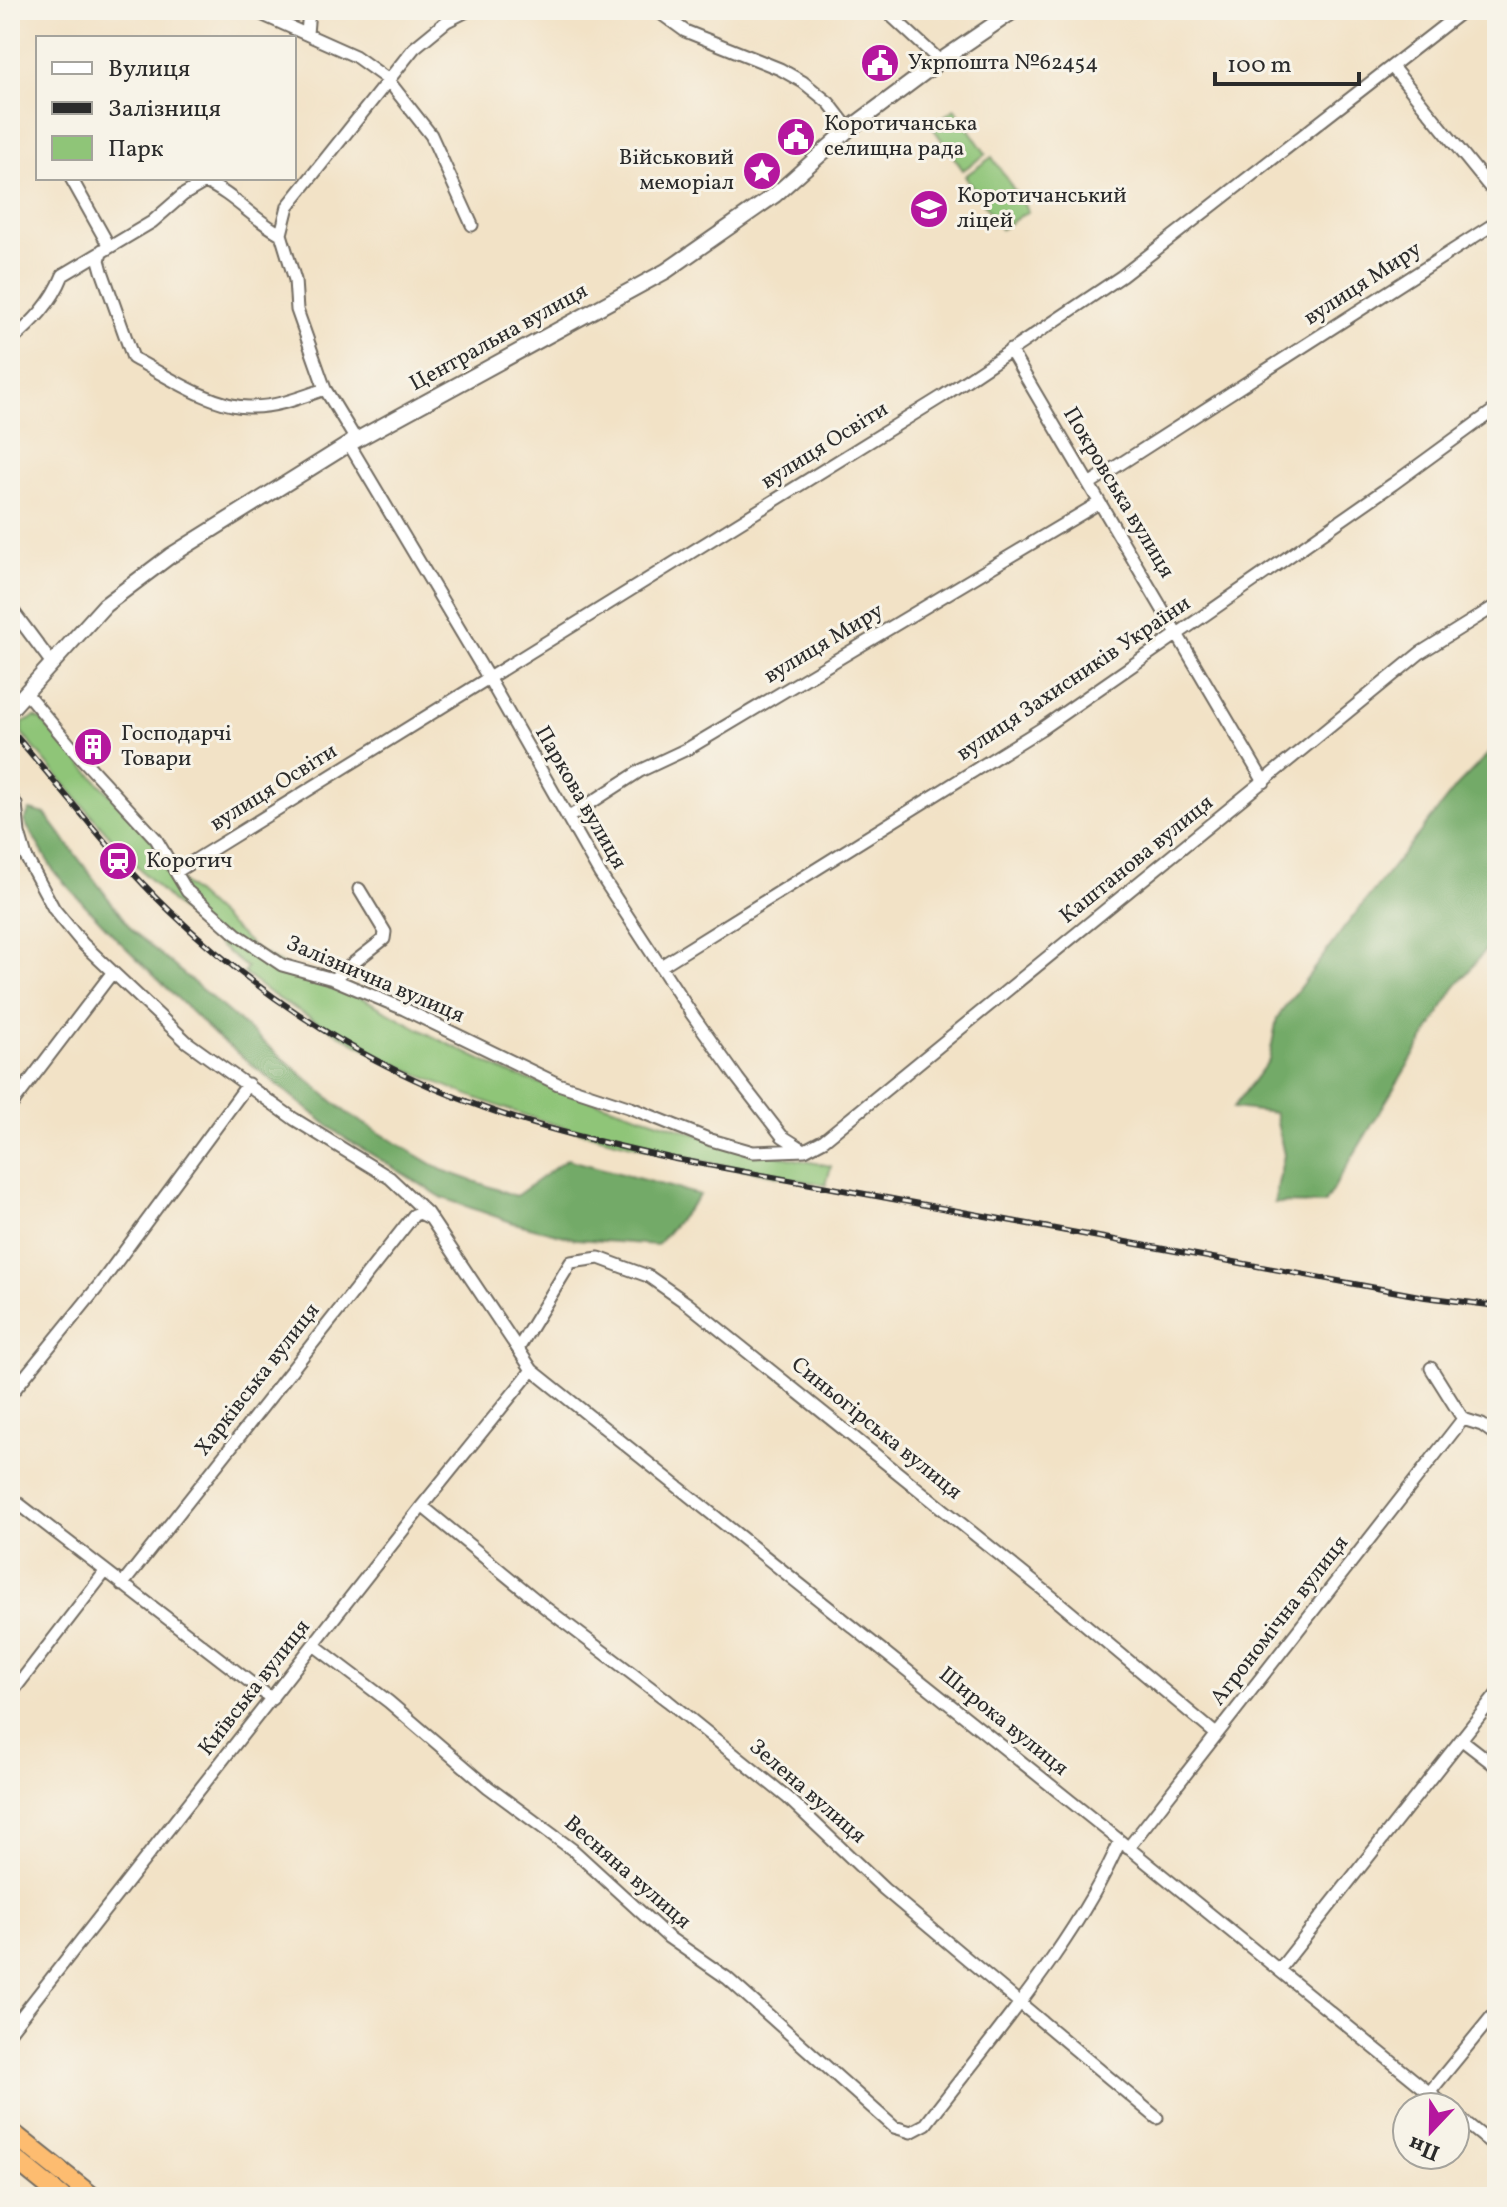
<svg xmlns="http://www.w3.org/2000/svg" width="1507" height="2207" font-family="Vollkorn,serif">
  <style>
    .green { fill: #8fc578; stroke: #5d7852; stroke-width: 2 }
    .forest { fill: #73aa68; stroke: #4f6a4a; stroke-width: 2 }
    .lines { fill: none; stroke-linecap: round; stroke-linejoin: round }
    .minor-casing { stroke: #716b61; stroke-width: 15 }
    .tertiary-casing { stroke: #716b61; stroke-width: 18 }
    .trunk-casing { stroke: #716b61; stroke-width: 22 }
    .minor { stroke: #fff; stroke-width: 11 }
    .tertiary { stroke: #fff; stroke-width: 14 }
    .trunk { stroke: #fdbc70; stroke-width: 18 }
    .rail-casing { stroke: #2b2b2b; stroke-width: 6 }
    .rail { stroke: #f7f3e8; stroke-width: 3; stroke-dasharray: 9; stroke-linecap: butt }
    .labels { text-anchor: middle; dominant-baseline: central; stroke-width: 6; stroke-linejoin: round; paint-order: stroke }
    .poi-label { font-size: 22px; fill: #2b2b2b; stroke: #f7f3e8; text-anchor: start }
    .street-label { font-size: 22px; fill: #2b2b2b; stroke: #f7f3e8 }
  </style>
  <rect width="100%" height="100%" fill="#f7f3e8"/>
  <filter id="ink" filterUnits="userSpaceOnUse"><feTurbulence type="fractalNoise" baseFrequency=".0125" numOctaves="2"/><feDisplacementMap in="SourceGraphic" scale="16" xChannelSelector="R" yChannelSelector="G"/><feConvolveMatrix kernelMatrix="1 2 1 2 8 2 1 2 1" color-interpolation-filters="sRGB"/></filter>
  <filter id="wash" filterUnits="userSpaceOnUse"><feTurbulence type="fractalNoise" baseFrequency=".006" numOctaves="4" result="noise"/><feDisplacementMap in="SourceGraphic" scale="32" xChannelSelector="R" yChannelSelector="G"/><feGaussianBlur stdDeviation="1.8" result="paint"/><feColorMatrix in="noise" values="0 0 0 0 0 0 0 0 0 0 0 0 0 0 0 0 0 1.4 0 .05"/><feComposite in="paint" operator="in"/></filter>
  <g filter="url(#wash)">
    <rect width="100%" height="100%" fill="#f2e2c6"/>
    <path class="green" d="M955 109 986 154 963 170 931 125Z
      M992 157 1028 211 1001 229 965 176Z
      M35 717 41 720 151 839 178 878 256 949 307 979 355 994 432 1036 508 1073 743 1149 831 1166 826 1185C650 1152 487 1121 330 1029 301 1012 270 996 244 973L247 968C160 900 91 816 21 732L23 723Z"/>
    <path class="forest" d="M1497 745V936L1454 989 1324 1204 1274 1203 1284 1155 1275 1113 1233 1108 1269 1060 1277 1018 1344 928 1457 786Z
      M30 810 45 814 133 931 348 1114 442 1170 516 1196 567 1159 700 1195 657 1245 576 1239 514 1223 443 1198 340 1135 215 1035 117 939 55 873 24 821Z"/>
  </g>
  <g filter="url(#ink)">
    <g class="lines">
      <g class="minor-casing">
        <path id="minor" d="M252 10 355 56 387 79 431 135 472 225
          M656 10 685 31 780 69 803 82 829 103 849 129
          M885 10 940 61
          M307 34 309 10
          M1393 68 1497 196
          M71 178 109 246
          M102 250 99 260 102 271 133 358C165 375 215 409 252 407 277 407 302 397 325 389
          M10 342C33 322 52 303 63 275L152 222 183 195 205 182C233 194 254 220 281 234
          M1010 350 1264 782
          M356 440 325 389 297 310 295 280 281 234 288 206 414 48 447 21 469 10
          M349 444 489 679 600 874 691 1013 738 1079 782 1136 804 1150
          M1089 484 1497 222
          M10 607 51 662
          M26 693 75 751 156 839 187 891 236 934 282 965 333 979 404 1009 558 1084 631 1108 711 1140 753 1152 805 1150 824 1140 1420 653 1497 605
          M10 796 16 804 19 833 26 857 54 909 83 944 187 1042 294 1119 390 1178 427 1213 532 1370 1114 1836 1447 2107
          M569 817 640 771 689 748 1099 503
          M176 872 943 396 1122 276 1464 10
          M661 966 1041 729 1393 484 1497 408
          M333 979 384 939 385 932 359 889
          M10 1107 112 973
          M518 1349 571 1262 599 1258 623 1267 648 1276 688 1304 1056 1600 1216 1734
          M1431 1368 1463 1419 1482 1425 1497 1436
          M10 1395 101 1283 248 1084
          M10 1497 272 1699
          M422 1506 547 1609 668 1701 788 1798 884 1889 1157 2118
          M122 1585 414 1215 420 1213 428 1217
          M314 1645 389 1702 488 1787 573 1850 668 1937 727 1978 894 2127 911 2132 926 2124C992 2037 1077 1941 1120 1841
          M10 1695 105 1572
          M1462 1740 1497 1767
          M1128 1848 1463 1419
          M1279 1970 1497 1694
          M10 2031 422 1506 532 1370
          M1429 2093 1497 2010
          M1455 2114 1497 2148"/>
      </g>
      <g class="tertiary-casing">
        <path id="tertiary" d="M10 710 105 605 170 556 349 444 666 271 775 195 849 129 940 61 1015 10"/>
      </g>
      <g class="trunk-casing">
        <path id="trunk" d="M10 2131 93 2197
          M10 2155 62 2197"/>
      </g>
      <use href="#minor" class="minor"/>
      <use href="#tertiary" class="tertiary"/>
      <use href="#trunk" class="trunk"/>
      <g class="rail-casing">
        <path id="rail" d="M10 729C63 790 112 855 170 911 251 989 349 1054 453 1096 524 1125 600 1142 675 1159L1425 1297 1497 1306"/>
      </g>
      <use href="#rail" class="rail"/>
    </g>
  </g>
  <defs>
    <g id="civic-disc" transform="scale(2)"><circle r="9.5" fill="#b5179e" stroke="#f7f3e8"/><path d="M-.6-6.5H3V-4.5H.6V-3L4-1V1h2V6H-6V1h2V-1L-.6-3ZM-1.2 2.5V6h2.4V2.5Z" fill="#fff"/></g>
    <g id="sight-disc" transform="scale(2)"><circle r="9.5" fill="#b5179e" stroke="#f7f3e8"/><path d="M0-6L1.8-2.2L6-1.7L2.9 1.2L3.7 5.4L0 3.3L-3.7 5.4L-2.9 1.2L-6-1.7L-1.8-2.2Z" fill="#fff"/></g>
    <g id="school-disc" transform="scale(2)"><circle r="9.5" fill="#b5179e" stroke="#f7f3e8"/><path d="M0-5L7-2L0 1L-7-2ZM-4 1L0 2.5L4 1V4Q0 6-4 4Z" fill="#fff"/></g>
    <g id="building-disc" transform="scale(2)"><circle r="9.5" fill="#b5179e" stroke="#f7f3e8"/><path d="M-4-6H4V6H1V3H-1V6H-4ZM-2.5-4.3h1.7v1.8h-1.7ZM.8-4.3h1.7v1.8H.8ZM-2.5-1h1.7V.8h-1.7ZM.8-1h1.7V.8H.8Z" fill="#fff"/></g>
    <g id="station-disc" transform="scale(2)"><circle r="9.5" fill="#b5179e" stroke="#f7f3e8"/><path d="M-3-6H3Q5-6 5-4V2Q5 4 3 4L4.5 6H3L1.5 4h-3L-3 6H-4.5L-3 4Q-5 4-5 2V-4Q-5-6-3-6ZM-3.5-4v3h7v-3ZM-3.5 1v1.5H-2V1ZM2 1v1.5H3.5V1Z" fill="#fff"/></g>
  </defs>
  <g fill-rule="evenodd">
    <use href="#civic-disc" x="880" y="63"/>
    <use href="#civic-disc" x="796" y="137"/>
    <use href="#sight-disc" x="762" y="171"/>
    <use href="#school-disc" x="929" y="209"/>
    <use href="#building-disc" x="93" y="747"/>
    <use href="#station-disc" x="118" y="861"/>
  </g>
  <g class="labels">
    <g class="poi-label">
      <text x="908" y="63">Укрпошта №62454</text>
      <text x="824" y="124">Коротичанська<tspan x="824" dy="25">селищна рада</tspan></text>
      <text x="734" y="158" text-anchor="end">Військовий<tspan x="734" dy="25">меморіал</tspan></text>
      <text x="957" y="196">Коротичанський<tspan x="957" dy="25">ліцей</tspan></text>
      <text x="121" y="734">Господарчі<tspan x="121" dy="25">Товари</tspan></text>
      <text x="146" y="861">Коротич</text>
    </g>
    <g class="street-label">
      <text transform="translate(1363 284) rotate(-33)">вулиця Миру</text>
      <text transform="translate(499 338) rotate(-29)">Центральна вулиця</text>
      <text transform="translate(825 446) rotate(-32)">вулиця Освіти</text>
      <text transform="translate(1118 493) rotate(59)">Покровська вулиця</text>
      <text transform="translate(824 644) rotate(-31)">вулиця Миру</text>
      <text transform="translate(1074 679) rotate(-34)">вулиця Захисників України</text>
      <text transform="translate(274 788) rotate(-32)">вулиця Освіти</text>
      <text transform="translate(580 798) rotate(60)">Паркова вулиця</text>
      <text transform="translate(1137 860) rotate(-39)">Каштанова вулиця</text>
      <text transform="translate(375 980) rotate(23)">Залізнична вулиця</text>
      <text transform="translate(258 1380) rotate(-52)">Харківська вулиця</text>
      <text transform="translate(876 1429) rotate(39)">Синьогірська вулиця</text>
      <text transform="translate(1280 1621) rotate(-52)">Агрономічна вулиця</text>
      <text transform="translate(255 1688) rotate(-52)">Київська вулиця</text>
      <text transform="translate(1003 1722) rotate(39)">Широка вулиця</text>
      <text transform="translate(807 1792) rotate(41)">Зелена вулиця</text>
      <text transform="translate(627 1873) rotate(41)">Весняна вулиця</text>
    </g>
  </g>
  <rect width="1507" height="2207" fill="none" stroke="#f7f3e8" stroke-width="40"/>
  <rect x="36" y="36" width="260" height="144" fill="#f7f3e8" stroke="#a5a39c" stroke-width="2"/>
  <rect x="52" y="62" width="40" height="12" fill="#ffffff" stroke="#a5a39c" stroke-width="2"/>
  <text x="108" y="76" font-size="24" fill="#2b2b2b">Вулиця</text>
  <rect x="52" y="102" width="40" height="12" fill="#2b2b2b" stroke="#a5a39c" stroke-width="2"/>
  <text x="108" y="116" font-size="24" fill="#2b2b2b">Залізниця</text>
  <rect x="52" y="136" width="40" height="24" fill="#8fc578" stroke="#a5a39c" stroke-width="2"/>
  <text x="108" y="156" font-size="24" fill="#2b2b2b">Парк</text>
  <g transform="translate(1431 2131) rotate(202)"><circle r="38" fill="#f7f3e8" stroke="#a5a39c" stroke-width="2"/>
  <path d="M0-6L14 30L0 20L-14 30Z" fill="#b5179e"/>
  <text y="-12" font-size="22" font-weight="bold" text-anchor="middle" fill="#2b2b2b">Пн</text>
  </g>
  <path d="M1215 72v12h144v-12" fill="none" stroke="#2b2b2b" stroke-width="4"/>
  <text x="1227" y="72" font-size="24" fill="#2b2b2b" stroke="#f7f3e8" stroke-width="6" paint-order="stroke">100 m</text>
</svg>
